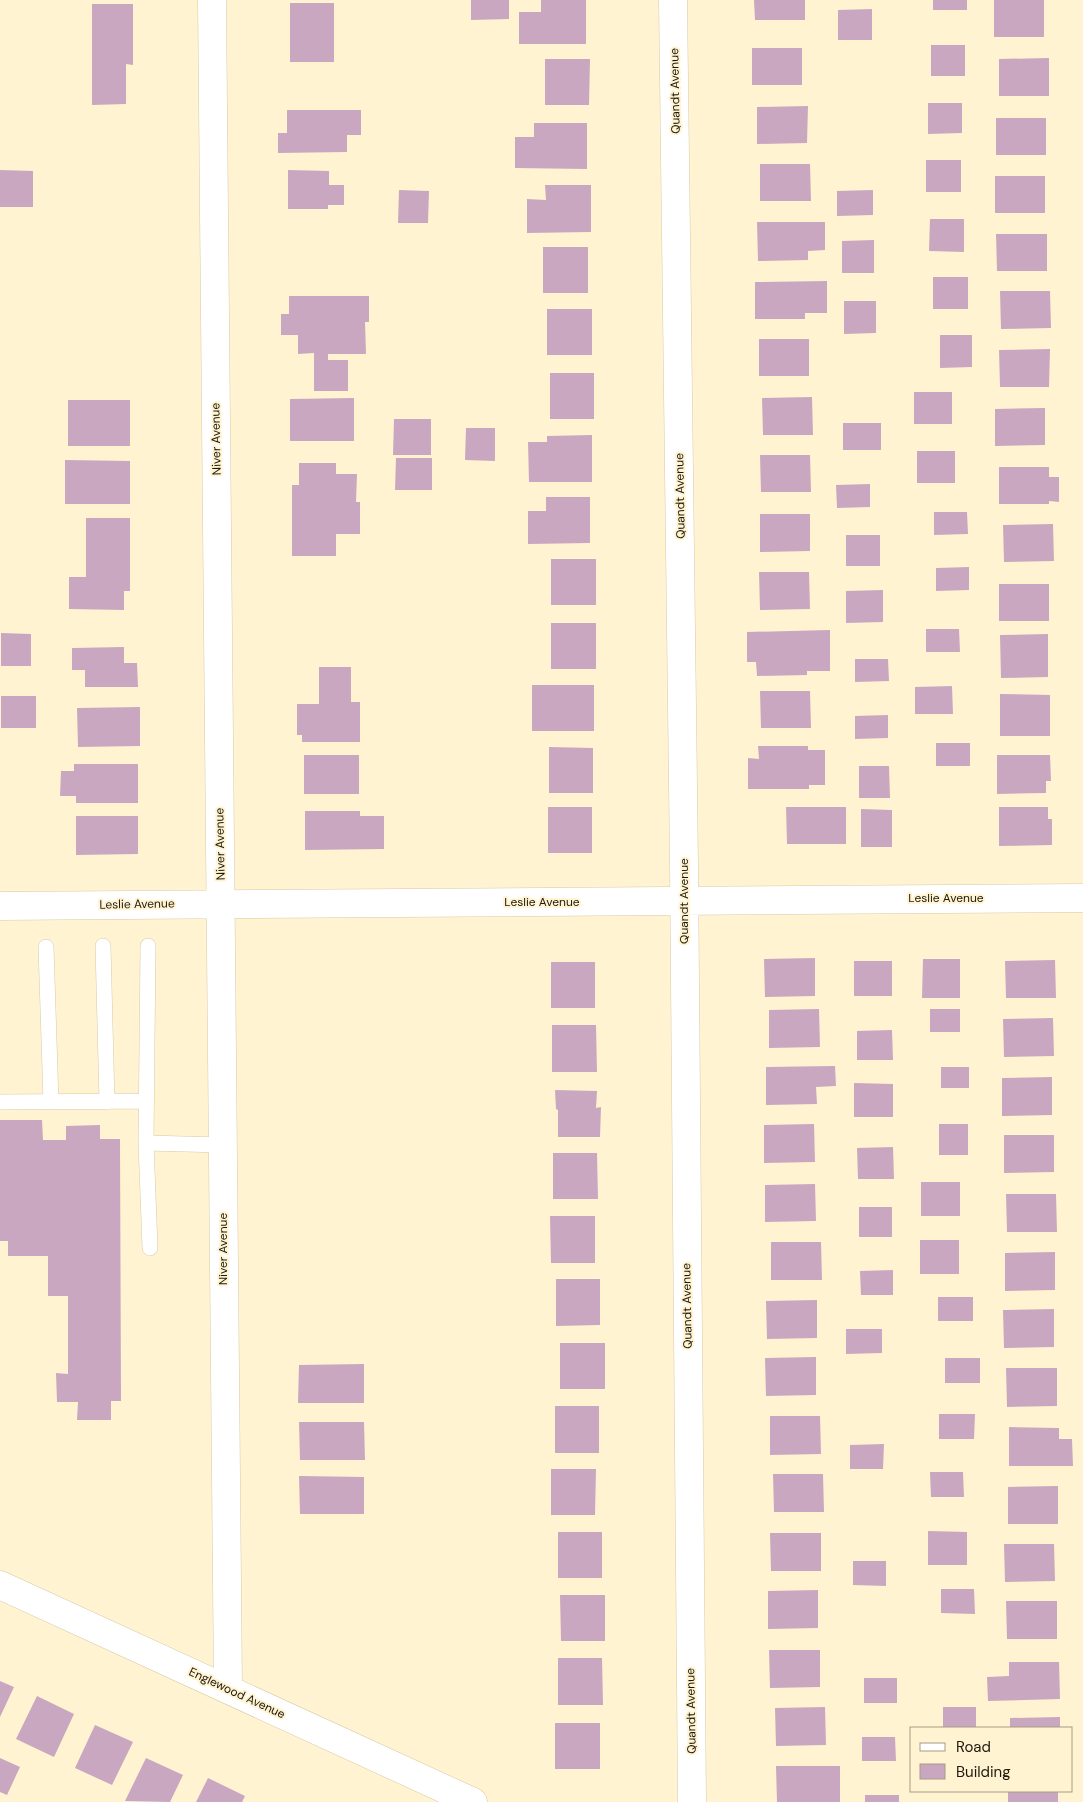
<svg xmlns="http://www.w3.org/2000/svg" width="1083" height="1802" font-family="'DM Sans',sans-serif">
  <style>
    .building { fill: #caa7c0 }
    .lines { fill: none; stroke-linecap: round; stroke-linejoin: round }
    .service-casing { stroke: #d6caa9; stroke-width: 16 }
    .minor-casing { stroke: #d6caa9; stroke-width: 29 }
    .service { stroke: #fff; stroke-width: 15 }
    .minor { stroke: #fff; stroke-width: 28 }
    .labels { text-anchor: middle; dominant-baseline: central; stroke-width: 4; stroke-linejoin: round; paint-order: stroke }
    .street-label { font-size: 12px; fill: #1d190d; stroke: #fff3d1 }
  </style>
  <rect width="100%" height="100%" fill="#fff3d1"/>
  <path class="building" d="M471 0H509V19L471 20Z
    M541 0H586V44H519V12H541Z
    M754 0H805V20H755Z
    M933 0H967V10H933Z
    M994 0H1044V37H994Z
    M290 3H334V62H290Z
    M92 4H133V65L126 64V104L92 105Z
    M872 9V40H838V10Z
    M931 45H965V76H931Z
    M752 48H802V85H752Z
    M1049 58V96H999V59Z
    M545 59H590L589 105H545Z
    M928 103H962V133L928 134Z
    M808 106 807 143 757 144V107Z
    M287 110H361V135H347V152L278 153V133H287Z
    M996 118H1046V155H996Z
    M534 123H587V169L515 168V137H534Z
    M926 160H961V192H926Z
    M760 164H810L811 201H760Z
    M0 170 33 171V207H0Z
    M288 170 329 171V185H344V205H328V209H288Z
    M995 176H1045V213H995Z
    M545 185H591V232L527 233V199L546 200Z
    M399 190 429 191 428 223H398Z
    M873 190V215L837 216V191Z
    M930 219H964V252L929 251Z
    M757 222H825V250L808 251V260L758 261Z
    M996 234H1047V271H997Z
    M874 240V273H842V241Z
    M543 247H588V293H543Z
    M933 277H968V309H933Z
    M827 281V313H805V319H755V282Z
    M1000 291H1050L1051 328 1001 329Z
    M289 296H369V322H365L366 354H328V360H348V391H314V353L298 354V335H281V314H289Z
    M844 301H876V333L844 334Z
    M547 309H592V355H547Z
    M940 335H972V367L940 368Z
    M759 339H809V376H759Z
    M1050 349 1049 387H1000L999 350Z
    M550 373H594V419H550Z
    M914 392H952V424H914Z
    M812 397 813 435H763L762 398Z
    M354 398V441H290V399Z
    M68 400H130V446H68Z
    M1045 408V445L995 446V409Z
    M394 419H431V455H393Z
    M843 423H881V450H843Z
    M466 428H495V461L465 460Z
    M592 435V482H529L528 442H547V436Z
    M917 451H955V483H917Z
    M760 455H810L811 492H761Z
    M396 458H432V490H395Z
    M65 460 130 461V504H65Z
    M299 463H336V474H357L356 502H360V534H336V556H292V485H299Z
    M999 467H1049V477H1059V502L1049 501V504H999Z
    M870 484V507L837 508 836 485Z
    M546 497H590V543L528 544V511H546Z
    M934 512H967L968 534 934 535Z
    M760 514H810V551L760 552Z
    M86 518H130V591H124V610L69 609V577H86Z
    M1053 524 1054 561 1004 562 1003 525Z
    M846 535H880V566H846Z
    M551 559H596V605H551Z
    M969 567V590L936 591V568Z
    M759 572H809L810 609 760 610Z
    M999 584H1049V621H999Z
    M883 590V622L846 623V591Z
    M551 623H596V669H551Z
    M926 629H959L960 652H926Z
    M830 630V671H807V675L757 676 756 662H747V632Z
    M1 633 31 634V666H1Z
    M1048 634V677L1001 678 1000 635Z
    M124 647V663H137L138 687H85V670H72V648Z
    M855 659H888L889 681 855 682Z
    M319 667H351V702H360V742H302V735H297V704H319Z
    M532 685H594V731H532Z
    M952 686 953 714H915V687Z
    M760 691H810L811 728H761Z
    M1000 694 1050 695V736H1000Z
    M1 696H36V728H1Z
    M140 707V746L78 747 77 708Z
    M888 715V738L855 739V716Z
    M936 743H970V766H936Z
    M758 746H808V750H825V785H809V789H748V758L759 759Z
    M549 747 593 748V793H549Z
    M304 755H359V794H304Z
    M997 755H1050L1051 781H1046V793L997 794Z
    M74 764H138V803H76V796H60L61 771H74Z
    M859 766H889L890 798H859Z
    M548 807H592V853H548Z
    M786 807H846V844H787Z
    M999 807H1048V819H1052V845L999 846Z
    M861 809 892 810V847H861Z
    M305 811H360V816H384V849L305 850Z
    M76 816H138V854L76 855Z
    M815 958V996L765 997 764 959Z
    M923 959H960V998H922Z
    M1055 960 1056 998H1006L1005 961Z
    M854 961H892V996H854Z
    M551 962H595V1008H551Z
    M819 1009 820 1047 769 1048V1010Z
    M930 1009H960V1032H930Z
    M1053 1018 1054 1056 1004 1057 1003 1019Z
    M552 1025H596L597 1072H552Z
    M892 1030 893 1060H857V1031Z
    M835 1066 836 1086 816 1087 817 1104 766 1105V1067Z
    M941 1067H969V1088H941Z
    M1052 1077V1115L1002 1116V1078Z
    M854 1083 893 1084V1117H854Z
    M555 1090 597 1091 596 1108 601 1107 600 1137H558V1110L556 1109Z
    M0 1120H42L43 1140H66V1126L100 1125V1139H120L121 1401H111V1420H77L78 1402H57L56 1373 68 1374V1296H48V1256H8V1241H0Z
    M814 1124 815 1162 764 1163V1125Z
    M939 1124H968V1155H939Z
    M1004 1135H1054V1172L1004 1173Z
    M893 1147 894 1179H858L857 1148Z
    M553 1153H597L598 1199H553Z
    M921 1182H960V1216H921Z
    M815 1184 816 1221 765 1222V1185Z
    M1006 1194H1056L1057 1232H1007Z
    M859 1207H892V1237H859Z
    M550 1216H595V1263H551Z
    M920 1240H959V1274H920Z
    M771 1242H821L822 1280H771Z
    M1055 1252V1290L1005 1291V1253Z
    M893 1270V1295H861L860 1271Z
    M556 1279H600V1325L556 1326Z
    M938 1297H973V1321H938Z
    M817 1300V1338L767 1339 766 1301Z
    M1054 1309V1347L1004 1348 1003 1310Z
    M846 1329H882V1353L846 1354Z
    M560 1343H605V1389H560Z
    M816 1357V1395L766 1396 765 1358Z
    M945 1358H980V1383H945Z
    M364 1364V1403H298L299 1365Z
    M1006 1368H1057V1406L1007 1407Z
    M555 1406H599V1453H555Z
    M939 1414H975L974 1439H939Z
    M770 1416H820L821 1454 770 1455Z
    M299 1422H364L365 1460H300Z
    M1009 1427 1059 1428V1439H1072L1073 1466H1009Z
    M884 1444 883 1469H850V1445Z
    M551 1469H596L595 1515H551Z
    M930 1472H963L964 1497H931Z
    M773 1474H823L824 1512H774Z
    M299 1476 364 1477V1514H300Z
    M1058 1486V1524H1008V1487Z
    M928 1531 967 1532V1565H928Z
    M558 1532H602V1578H558Z
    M770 1533H821V1571H771Z
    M1004 1544H1054L1055 1581 1005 1582Z
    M853 1561H886V1586L853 1585Z
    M941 1589H974L975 1614 941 1613Z
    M818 1590V1628L768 1629V1591Z
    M560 1595H605V1641H561Z
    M1006 1601H1057V1639H1007Z
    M769 1650H820V1687L770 1688Z
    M558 1658H602L603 1705H558Z
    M1009 1662H1059L1060 1699 988 1701 987 1677 1009 1676Z
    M864 1678H897V1703H864Z
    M0 1681 14 1687 0 1717Z
    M37 1696 74 1714 54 1757 16 1739Z
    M825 1707 826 1745 776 1746 775 1708Z
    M943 1707H976V1728H943Z
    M1060 1717V1728H1010V1718Z
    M555 1723H600V1769H555Z
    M95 1725 133 1742 112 1785 75 1768Z
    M862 1737H895L896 1761H862Z
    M0 1758 20 1767 7 1795 0 1792Z
    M146 1758 183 1775 170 1802 125 1801Z
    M776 1766H840V1802H777Z
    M208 1778 245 1796 242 1802H196Z
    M1008 1791H1058V1802H1008Z
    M865 1795H899V1802H865Z"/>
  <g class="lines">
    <g class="service-casing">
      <path id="service" d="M103 946 107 1102
        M148 946 146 1143 150 1248
        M46 947 51 1102
        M0 1102 146 1101
        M146 1143 223 1145"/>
    </g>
    <g class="minor-casing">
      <path id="minor" d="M212 0 228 1688
        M673 0 684 865 692 1802
        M0 906 1083 898
        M0 1585 473 1802"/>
    </g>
    <use href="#service" class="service"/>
    <use href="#minor" class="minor"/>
  </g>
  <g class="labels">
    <g class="street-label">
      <text transform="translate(675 91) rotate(-91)">Quandt Avenue</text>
      <text transform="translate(216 439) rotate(-91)">Niver Avenue</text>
      <text transform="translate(680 496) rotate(-91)">Quandt Avenue</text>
      <text transform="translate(220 844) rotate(-91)">Niver Avenue</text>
      <text x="946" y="898">Leslie Avenue</text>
      <text transform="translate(684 901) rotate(-90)">Quandt Avenue</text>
      <text x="542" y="902">Leslie Avenue</text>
      <text transform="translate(137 904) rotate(-1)">Leslie Avenue</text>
      <text transform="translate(223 1249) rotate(-90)">Niver Avenue</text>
      <text transform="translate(687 1306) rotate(-91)">Quandt Avenue</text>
      <text transform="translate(237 1693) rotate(25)">Englewood Avenue</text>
      <text transform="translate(691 1711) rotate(-91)">Quandt Avenue</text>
    </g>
  </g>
  <rect x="910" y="1727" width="162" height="65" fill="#fff3d1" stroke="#a59c83"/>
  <rect x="920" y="1743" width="25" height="8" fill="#ffffff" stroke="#a59c83"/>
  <text x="956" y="1752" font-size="15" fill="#1d190d">Road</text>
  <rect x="920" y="1764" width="25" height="15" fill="#caa7c0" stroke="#a59c83"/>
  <text x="956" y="1777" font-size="15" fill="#1d190d">Building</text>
</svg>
